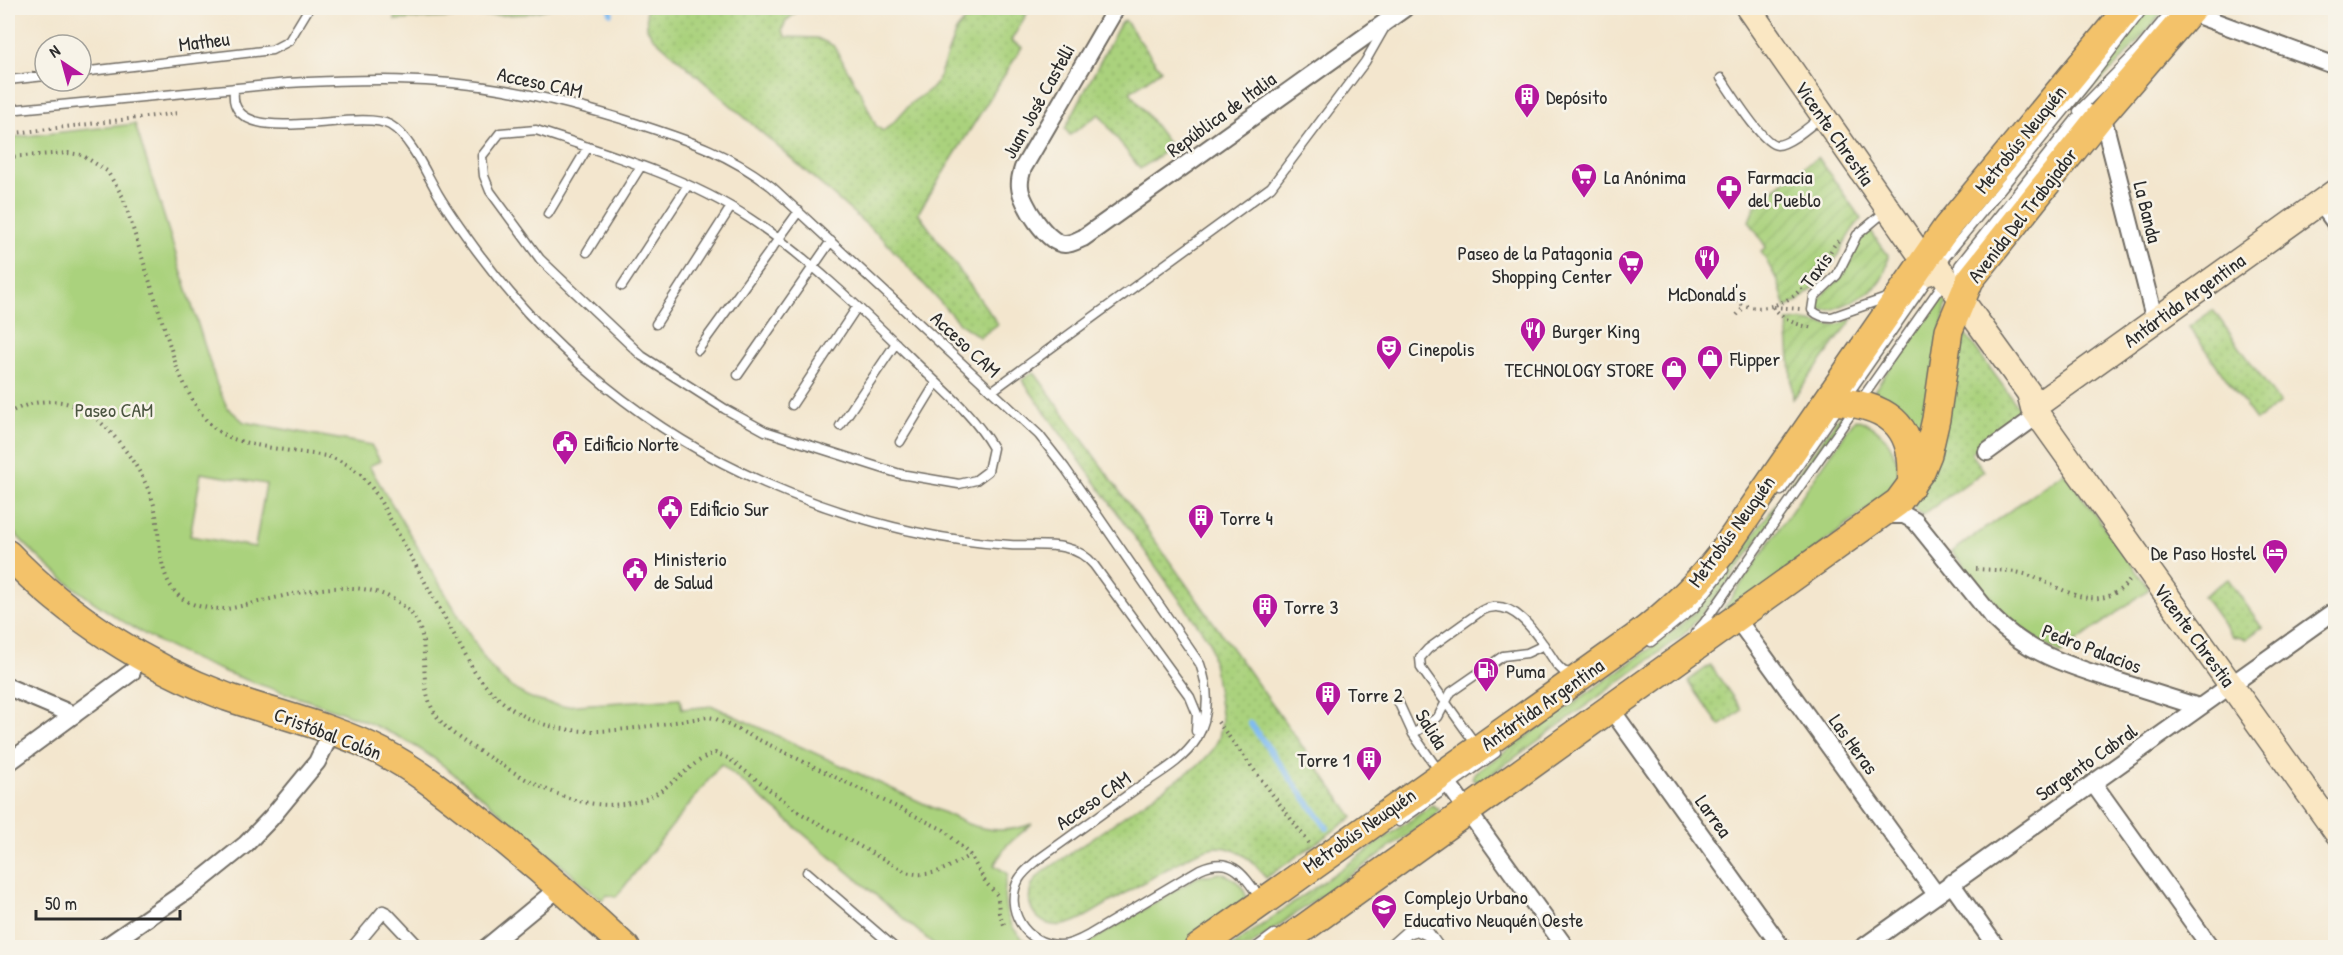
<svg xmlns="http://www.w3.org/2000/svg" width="2343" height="955" font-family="'Patrick Hand',sans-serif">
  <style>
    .grass { fill: url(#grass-dots); stroke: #6a7e54; stroke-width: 1.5 }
    .park { fill: #aad27d; stroke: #6a7e54; stroke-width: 1.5; fill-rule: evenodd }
    .garden { fill: url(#garden-furrows); stroke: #6a7e54; stroke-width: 1.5 }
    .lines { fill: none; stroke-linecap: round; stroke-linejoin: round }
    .stream { stroke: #7fbbf1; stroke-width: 6 }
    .service-casing { stroke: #716c64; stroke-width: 11 }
    .pedestrian-casing { stroke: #716c64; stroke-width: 15 }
    .minor-casing { stroke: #716c64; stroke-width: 20 }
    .secondary-casing { stroke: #716c64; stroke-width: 27 }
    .primary-casing { stroke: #716c64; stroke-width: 30 }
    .path { stroke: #716c64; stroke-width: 4; stroke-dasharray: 1.5 4.5; stroke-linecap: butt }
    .service { stroke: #fff; stroke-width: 8 }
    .pedestrian { stroke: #fff; stroke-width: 12 }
    .minor { stroke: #fff; stroke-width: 16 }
    .secondary { stroke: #fae7c3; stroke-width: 24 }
    .primary { stroke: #f3c26a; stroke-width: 27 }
    .labels { text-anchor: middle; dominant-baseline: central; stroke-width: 5; stroke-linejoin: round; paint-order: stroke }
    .street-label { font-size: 20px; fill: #2b2b2b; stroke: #f7f3e8 }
    .poi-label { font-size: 20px; fill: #2b2b2b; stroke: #f7f3e8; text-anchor: start }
    .park-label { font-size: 20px; fill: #4b5540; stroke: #f7f3e8 }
  </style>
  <defs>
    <pattern id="grass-dots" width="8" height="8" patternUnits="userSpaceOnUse" patternTransform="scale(1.5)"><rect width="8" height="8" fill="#aad27d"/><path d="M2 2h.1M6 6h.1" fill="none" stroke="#92b46c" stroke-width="1.8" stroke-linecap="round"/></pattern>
    <pattern id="garden-furrows" width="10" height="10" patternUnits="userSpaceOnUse" patternTransform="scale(1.5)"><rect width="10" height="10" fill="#aad27d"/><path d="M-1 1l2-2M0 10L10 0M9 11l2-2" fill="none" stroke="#92b46c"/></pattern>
  </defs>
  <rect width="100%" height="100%" fill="#f7f3e8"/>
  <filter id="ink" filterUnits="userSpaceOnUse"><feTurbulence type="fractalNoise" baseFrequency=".0167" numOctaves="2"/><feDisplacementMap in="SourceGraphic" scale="12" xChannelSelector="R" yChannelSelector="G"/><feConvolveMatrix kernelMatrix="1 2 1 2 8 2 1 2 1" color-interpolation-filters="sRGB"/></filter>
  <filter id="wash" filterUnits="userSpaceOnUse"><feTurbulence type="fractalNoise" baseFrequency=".008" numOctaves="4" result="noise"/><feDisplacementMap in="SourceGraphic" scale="24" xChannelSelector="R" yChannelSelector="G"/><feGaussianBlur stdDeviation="1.35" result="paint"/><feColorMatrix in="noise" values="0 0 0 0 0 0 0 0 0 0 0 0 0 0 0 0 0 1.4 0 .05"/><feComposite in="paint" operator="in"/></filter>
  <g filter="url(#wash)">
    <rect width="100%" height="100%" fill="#f3e6ce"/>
    <path class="grass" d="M396 8H551L525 14 395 20Z
      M646 8H801L786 21 782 30 786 37 817 38 834 46 863 97 876 126 883 131 892 124 911 103 931 89 937 82 956 31 975 8H1030L1011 41 1022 47 918 213 998 324 980 337 959 323 884 240 652 36 647 28Z
      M1125 20 1161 70 1130 92 1171 147 1140 169 1099 114 1070 135 1065 129 1120 24Z
      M2213 310 2280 403 2256 420 2189 327Z
      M1964 335 1969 339 2024 415 1971 453 1984 471 1922 515 1912 505 1960 336Z
      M1034 372 1353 817 1266 878C1255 863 1239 847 1218 847 1202 848 1186 858 1172 866 1150 879 1127 892 1105 905 1093 912 1081 921 1068 924 1036 933 1017 899 1039 875L1201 763 1212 751 1219 738 1222 720 1210 642 1022 380Z
      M2228 579 2262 627 2246 639 2232 636 2203 596Z
      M1710 665 1742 710 1720 726 1688 681Z"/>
    <path class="park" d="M135 124 217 385 227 407 244 422 371 445 380 461 369 466 484 658C504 687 528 702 563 706L680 698 682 709 713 706 968 824C991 832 1009 832 1032 824L1007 845 994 865 1008 874C999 902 1007 934 1036 947H937L721 764 616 897 607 895 602 900C566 869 530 839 495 808 467 785 440 760 408 742 351 710 286 696 225 672 144 641 66 591 8 526V138ZM201 473 266 484 255 547 190 536Z
      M1942 297 1947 301 1922 426 1920 427 1901 408 1874 391 1936 301Z
      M1855 419C1885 427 1905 458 1896 487L1705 636Z
      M2064 472 2149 589 2061 653C2013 632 1985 590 1952 552Z
      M1220 873C1233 876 1245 886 1247 900L1185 947 1080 948 1197 877Z"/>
    <path class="garden" d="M2148 8H2167L2117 65 2079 101Z
      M1818 157 1861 219C1850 230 1844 244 1836 258 1825 278 1807 297 1786 308L1778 282 1761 251 1766 247 1749 221 1757 201Z
      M1870 230 1888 255C1886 287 1870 293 1844 305 1836 308 1829 312 1820 310L1818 307C1817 294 1836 285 1843 275 1853 260 1854 241 1870 230Z
      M1855 316 1793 399 1787 321C1815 317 1828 335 1855 316Z
      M1841 414H1845L1843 420 1721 592 1682 636 1481 782 1474 781 1472 778 1475 773 1662 640 1693 614 1715 588Z
      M1432 805 1439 809 1435 816 1248 947 1229 948Z"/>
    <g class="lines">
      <path class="stream" d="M610 8 611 13
        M1250 723 1327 828"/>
    </g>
  </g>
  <g filter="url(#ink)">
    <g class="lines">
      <g class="service-casing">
        <path id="service" d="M81 72 272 50 289 41 309 8
          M1721 78C1730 91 1763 145 1777 145 1789 145 1811 125 1820 118
          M8 80 45 76
          M234 88C234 94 233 99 235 104 249 146 359 108 390 125 410 136 427 175 438 194 450 214 463 232 477 251 551 352 650 433 765 483 843 517 926 540 1010 545 1040 547 1073 539 1094 565L1190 697 1197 714 1196 731
          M8 110 288 83C360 79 434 77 505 90 550 98 594 110 638 124 690 141 728 153 772 187L1039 435 1065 468 1200 664C1209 689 1210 716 1196 740 1183 761 1156 775 1136 789 1104 812 1071 836 1039 859 1032 865 1024 871 1019 879 1003 908 1025 945 1059 945 1069 946 1080 940 1089 935L1200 869C1232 855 1243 874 1260 898
          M2078 111 2140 48 2173 8
          M536 130C608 154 685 176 749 218 804 254 863 311 910 357 938 385 973 413 993 448L988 471 976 480 959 484 900 474 765 431 725 409 642 356 540 259 490 191 484 176 482 156 500 133Z
          M1887 210 1857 235 1837 275 1814 297 1812 310C1818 316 1823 317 1832 317L1889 297
          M548 214 588 147
          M587 252 641 166
          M1939 265 2088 82 2144 8
          M622 286 688 185
          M656 324 731 207
          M698 350 799 211
          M738 375 831 241
          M992 391 1271 187 1365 62 1385 27
          M792 405 857 307
          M840 426 896 343
          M900 442 936 383
          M1781 491 1931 275
          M1695 633 1704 623 1946 279
          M1651 642 1694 608 1724 570
          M1397 699 1413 734 1439 771
          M1413 734 1438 717 1451 692 1503 656 1527 653 1544 645
          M1477 746 1421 668 1420 658 1428 649 1481 611C1515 592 1542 643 1557 665L1563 671 1573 674
          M1399 822 1496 753
          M807 872 895 948
          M1255 948 1274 934"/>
      </g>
      <g class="pedestrian-casing">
        <path id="pedestrian" d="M2086 109 2093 115 1967 272H1962L1961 266Z
          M353 948 383 912 387 914 419 948
          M1390 948 1408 932 1417 929 1428 934 1438 948"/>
      </g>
      <g class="minor-casing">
        <path id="minor" d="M1116 8 1023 168C1021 174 1019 180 1020 187 1021 203 1048 245 1065 244 1072 244 1078 240 1083 238L1405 8
          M2189 12 2336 66
          M2102 114 2155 321
          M2320 202 2336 224
          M1987 452 2038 415
          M1883 515H1904L1915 521 1993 618C2026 652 2067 665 2111 679 2140 688 2170 698 2199 707
          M1737 619 1936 894
          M8 687 74 715
          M1611 709 1782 948
          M8 763 132 672
          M1442 775 1566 948
          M2093 783 2211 948
          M1951 883 1997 948
          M104 948 195 885 246 844 271 818 317 762 332 731
          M486 948 560 887
          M1862 948 2336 610"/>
      </g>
      <g class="secondary-casing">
        <path id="secondary" d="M1748 8 1923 259 1928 273
          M1923 259 1938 267 2029 393 2033 408 2336 832
          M2033 408 2336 191"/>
      </g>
      <g class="primary-casing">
        <path id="primary" d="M1827 401C1884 403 1918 422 1911 486
          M8 554C67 616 147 667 227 697 279 715 333 727 382 752 413 768 440 789 468 811 523 854 575 900 626 948
          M1198 948 1636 637C1668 613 1696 586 1721 554L1947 227 2128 8
          M1276 948 1898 502 1921 471 1928 454 1936 419 1949 330 1970 280 2102 114 2193 8"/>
      </g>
      <path class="path" d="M8 134 178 113
        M8 157 68 153 82 155 107 171 123 197 177 368C187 390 200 420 221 433 240 446 301 452 326 456 351 463 364 475 378 497L474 671C536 757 619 729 708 717L714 718 944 830 970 855 986 883 999 897
        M1818 272C1827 262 1829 250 1838 241
        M1736 300C1754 316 1787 305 1802 288
        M1773 307C1785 321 1795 324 1813 328
        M1774 307 1800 309
        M1737 315 1744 307
        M8 413C55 389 87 403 119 442 134 461 147 482 154 505 161 533 156 571 176 593 189 607 209 609 227 609 276 600 343 573 391 598 443 625 412 669 433 710 444 731 468 744 487 756 532 784 583 816 639 801 669 793 689 761 715 753L728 758 800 813 906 872C931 879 948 868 970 855
        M1976 569C1993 570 2012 570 2028 575 2065 588 2098 618 2131 579
        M1218 722 1309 843
        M998 900 999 913 1005 927"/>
      <use href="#service" class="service"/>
      <use href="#pedestrian" class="pedestrian"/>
      <use href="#minor" class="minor"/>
      <use href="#secondary" class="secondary"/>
      <use href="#primary" class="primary"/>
    </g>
  </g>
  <defs>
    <g id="building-pin" transform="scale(1.35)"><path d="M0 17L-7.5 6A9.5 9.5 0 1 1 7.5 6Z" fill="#b5179e" stroke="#f7f3e8"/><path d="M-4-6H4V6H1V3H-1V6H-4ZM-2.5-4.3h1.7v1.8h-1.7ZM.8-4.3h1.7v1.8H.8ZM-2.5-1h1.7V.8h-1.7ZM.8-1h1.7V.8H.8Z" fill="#fff"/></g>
    <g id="supermarket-pin" transform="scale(1.35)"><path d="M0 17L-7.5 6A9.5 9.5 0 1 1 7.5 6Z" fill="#b5179e" stroke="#f7f3e8"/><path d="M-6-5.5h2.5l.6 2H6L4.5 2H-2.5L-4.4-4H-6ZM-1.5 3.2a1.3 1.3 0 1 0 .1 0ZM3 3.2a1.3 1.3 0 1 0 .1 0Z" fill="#fff"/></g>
    <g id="pharmacy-pin" transform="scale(1.35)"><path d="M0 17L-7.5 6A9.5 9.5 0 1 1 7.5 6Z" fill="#b5179e" stroke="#f7f3e8"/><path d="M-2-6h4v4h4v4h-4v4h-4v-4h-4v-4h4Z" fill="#fff"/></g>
    <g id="restaurant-pin" transform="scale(1.35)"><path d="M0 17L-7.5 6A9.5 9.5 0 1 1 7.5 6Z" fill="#b5179e" stroke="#f7f3e8"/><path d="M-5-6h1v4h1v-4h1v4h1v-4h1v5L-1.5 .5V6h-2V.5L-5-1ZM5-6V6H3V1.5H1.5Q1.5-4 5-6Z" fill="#fff"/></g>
    <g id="theatre-pin" transform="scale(1.35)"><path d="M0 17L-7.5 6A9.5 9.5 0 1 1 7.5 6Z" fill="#b5179e" stroke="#f7f3e8"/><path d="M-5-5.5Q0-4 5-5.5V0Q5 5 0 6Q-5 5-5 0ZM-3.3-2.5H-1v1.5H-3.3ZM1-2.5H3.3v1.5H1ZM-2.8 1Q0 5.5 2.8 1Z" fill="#fff"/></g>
    <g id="shop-pin" transform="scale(1.35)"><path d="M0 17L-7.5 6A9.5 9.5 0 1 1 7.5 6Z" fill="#b5179e" stroke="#f7f3e8"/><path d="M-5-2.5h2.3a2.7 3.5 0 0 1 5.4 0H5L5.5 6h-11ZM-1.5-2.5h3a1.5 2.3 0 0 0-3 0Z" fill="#fff"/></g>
    <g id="civic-pin" transform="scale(1.35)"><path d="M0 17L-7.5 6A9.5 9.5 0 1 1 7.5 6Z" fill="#b5179e" stroke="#f7f3e8"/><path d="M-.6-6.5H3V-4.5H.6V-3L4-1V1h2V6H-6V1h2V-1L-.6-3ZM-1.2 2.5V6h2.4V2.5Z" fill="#fff"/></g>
    <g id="hotel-pin" transform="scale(1.35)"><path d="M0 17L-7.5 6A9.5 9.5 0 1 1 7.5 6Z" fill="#b5179e" stroke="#f7f3e8"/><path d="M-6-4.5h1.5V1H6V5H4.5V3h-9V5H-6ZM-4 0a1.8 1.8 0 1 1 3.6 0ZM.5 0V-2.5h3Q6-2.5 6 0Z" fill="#fff"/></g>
    <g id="fuel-pin" transform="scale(1.35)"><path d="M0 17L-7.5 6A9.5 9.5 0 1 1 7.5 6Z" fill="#b5179e" stroke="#f7f3e8"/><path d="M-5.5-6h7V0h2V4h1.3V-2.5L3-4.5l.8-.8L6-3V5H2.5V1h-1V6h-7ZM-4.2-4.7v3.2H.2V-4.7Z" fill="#fff"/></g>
    <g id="school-pin" transform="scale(1.35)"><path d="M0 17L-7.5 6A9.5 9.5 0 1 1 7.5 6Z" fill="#b5179e" stroke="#f7f3e8"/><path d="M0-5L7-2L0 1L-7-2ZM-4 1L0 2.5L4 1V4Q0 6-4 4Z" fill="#fff"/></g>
  </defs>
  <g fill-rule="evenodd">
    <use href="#building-pin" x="1527" y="96"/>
    <use href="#supermarket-pin" x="1584" y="176"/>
    <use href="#pharmacy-pin" x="1729" y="188"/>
    <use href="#restaurant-pin" x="1707" y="258"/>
    <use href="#supermarket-pin" x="1631" y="263"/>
    <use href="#restaurant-pin" x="1533" y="330"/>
    <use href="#theatre-pin" x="1389" y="348"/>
    <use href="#shop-pin" x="1710" y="358"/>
    <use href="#shop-pin" x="1674" y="369"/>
    <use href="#civic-pin" x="565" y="443"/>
    <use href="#civic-pin" x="670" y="508"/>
    <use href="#building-pin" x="1201" y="517"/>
    <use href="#hotel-pin" x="2275" y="552"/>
    <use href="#civic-pin" x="635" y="570"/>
    <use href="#building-pin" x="1265" y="606"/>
    <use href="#fuel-pin" x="1486" y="670"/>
    <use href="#building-pin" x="1328" y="694"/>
    <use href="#building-pin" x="1369" y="759"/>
    <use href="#school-pin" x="1384" y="907"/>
  </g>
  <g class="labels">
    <g class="street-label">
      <text transform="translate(204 41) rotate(-7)">Matheu</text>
      <text transform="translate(540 82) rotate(12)">Acceso CAM</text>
      <text transform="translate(1038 101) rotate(-61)">Juan José Castelli</text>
      <text transform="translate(1221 114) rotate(-36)">República de Italia</text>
      <text transform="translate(1835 133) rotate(55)">Vicente Chrestia</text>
      <text transform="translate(2020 139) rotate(-51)">Metrobús Neuquén</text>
      <text transform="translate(2148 212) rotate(76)">La Banda</text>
      <text transform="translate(2022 215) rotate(-52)">Avenida Del Trabajador</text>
      <text transform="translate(1816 270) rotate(-54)">Taxis</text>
      <text transform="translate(2184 300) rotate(-36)">Antártida Argentina</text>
      <text transform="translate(966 344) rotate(43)">Acceso CAM</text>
      <text transform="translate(1731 531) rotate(-54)">Metrobús Neuquén</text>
      <text transform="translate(2195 635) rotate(54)">Vicente Chrestia</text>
      <text transform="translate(2092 648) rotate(21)">Pedro Palacios</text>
      <text transform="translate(1542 704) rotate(-35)">Antártida Argentina</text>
      <text transform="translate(1432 729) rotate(58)">Salida</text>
      <text transform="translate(328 733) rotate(21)">Cristóbal Colón</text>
      <text transform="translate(1854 744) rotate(54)">Las Heras</text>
      <text transform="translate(2086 762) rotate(-35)">Sargento Cabral</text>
      <text transform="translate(1093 800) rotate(-35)">Acceso CAM</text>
      <text transform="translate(1714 816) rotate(54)">Larrea</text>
      <text transform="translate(1359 830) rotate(-35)">Metrobús Neuquén</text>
    </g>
    <g class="poi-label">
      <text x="1546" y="96">Depósito</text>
      <text x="1604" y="176">La Anónima</text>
      <text x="1748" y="176">Farmacia<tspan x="1748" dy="23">del Pueblo</tspan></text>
      <text x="1612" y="252" text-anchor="end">Paseo de la Patagonia<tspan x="1612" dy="23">Shopping Center</tspan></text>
      <text x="1707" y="293" text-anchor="middle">McDonald's</text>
      <text x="1552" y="330">Burger King</text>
      <text x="1408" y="348">Cinepolis</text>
      <text x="1730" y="358">Flipper</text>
      <text x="1654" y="369" text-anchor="end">TECHNOLOGY STORE</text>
      <text x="584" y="443">Edificio Norte</text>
      <text x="690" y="508">Edificio Sur</text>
      <text x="1220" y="517">Torre 4</text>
      <text x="2256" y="552" text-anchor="end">De Paso Hostel</text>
      <text x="654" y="558">Ministerio<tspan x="654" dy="23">de Salud</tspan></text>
      <text x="1284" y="606">Torre 3</text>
      <text x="1506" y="670">Puma</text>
      <text x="1348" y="694">Torre 2</text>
      <text x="1350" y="759" text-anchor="end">Torre 1</text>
      <text x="1404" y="896">Complejo Urbano<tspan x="1404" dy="23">Educativo Neuquén Oeste</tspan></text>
    </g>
    <g class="park-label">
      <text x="114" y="409">Paseo CAM</text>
    </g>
  </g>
  <rect width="2343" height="955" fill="none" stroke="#f7f3e8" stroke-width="30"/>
  <g transform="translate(63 63) rotate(324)"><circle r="28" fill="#f7f3e8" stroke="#a5a39c" stroke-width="1.5"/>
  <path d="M0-4.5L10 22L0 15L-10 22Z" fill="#b5179e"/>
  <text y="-9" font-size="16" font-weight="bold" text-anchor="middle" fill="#2b2b2b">N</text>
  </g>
  <path d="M36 910v9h144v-9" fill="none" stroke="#2b2b2b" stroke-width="3"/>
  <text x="45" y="910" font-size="18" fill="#2b2b2b" stroke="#f7f3e8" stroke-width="4.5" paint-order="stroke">50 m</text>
</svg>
